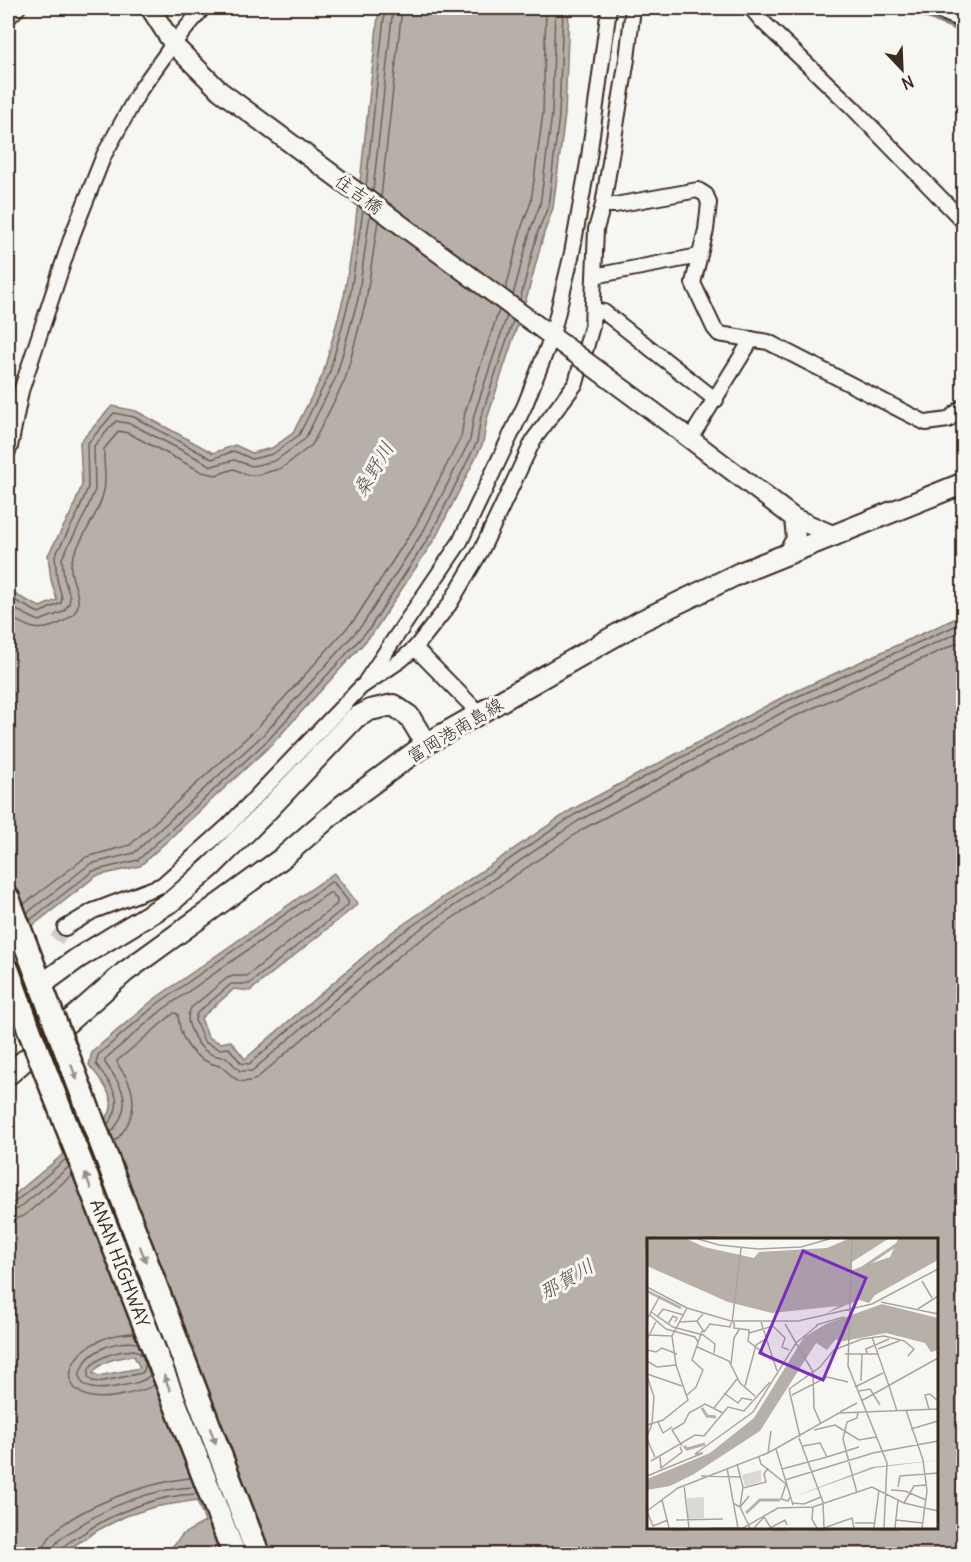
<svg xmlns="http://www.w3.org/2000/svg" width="971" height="1562" font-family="Delius,'Klee One',sans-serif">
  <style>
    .water { fill: #b6b0a9; stroke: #857a71; stroke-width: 1.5; fill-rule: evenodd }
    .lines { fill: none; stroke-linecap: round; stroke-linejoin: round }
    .shore { stroke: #6c6056; stroke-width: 1.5 }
    .stream { stroke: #857a71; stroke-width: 4 }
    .minor-tunnel { stroke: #d1cdc8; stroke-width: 14; stroke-dasharray: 14 7; stroke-linecap: butt }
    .minor-casing { stroke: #3b2a1e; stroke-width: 18 }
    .tertiary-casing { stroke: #3b2a1e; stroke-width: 22 }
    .secondary-casing { stroke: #3b2a1e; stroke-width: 24 }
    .trunk-casing { stroke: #3b2a1e; stroke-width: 27 }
    .minor { stroke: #f6f6f2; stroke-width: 14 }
    .tertiary { stroke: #f6f6f2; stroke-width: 18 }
    .secondary { stroke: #f6f6f2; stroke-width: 20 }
    .trunk { stroke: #f6f6f2; stroke-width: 22 }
    .tertiary-bridge-casing { stroke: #3b2a1e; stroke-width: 22; stroke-linecap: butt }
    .trunk-bridge-casing { stroke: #3b2a1e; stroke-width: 27; stroke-linecap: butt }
    .tertiary-bridge { stroke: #f6f6f2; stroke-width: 18 }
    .trunk-bridge { stroke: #f6f6f2; stroke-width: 22 }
    .oneway { fill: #989088 }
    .labels { text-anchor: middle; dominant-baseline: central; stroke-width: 6; stroke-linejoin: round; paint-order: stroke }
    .street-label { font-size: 18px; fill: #3b2a1e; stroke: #f6f6f2 }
    .water-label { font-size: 20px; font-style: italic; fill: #605248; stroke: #f6f6f2 }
    .inset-river { fill: none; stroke: #b6b0a9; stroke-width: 3 }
    .inset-road { fill: none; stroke: #aba49d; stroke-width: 1.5 }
    .view { fill: #7b2cbf; fill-opacity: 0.15; stroke: #7b2cbf; stroke-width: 3 }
    .inset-edge { fill: none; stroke: #3b2a1e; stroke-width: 3 }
  </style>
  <rect width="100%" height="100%" fill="#f6f6f2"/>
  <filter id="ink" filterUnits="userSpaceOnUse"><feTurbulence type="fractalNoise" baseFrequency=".0167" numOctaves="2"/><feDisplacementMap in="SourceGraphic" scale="12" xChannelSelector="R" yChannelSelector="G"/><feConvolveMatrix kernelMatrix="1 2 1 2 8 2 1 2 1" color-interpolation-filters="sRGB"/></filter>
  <g filter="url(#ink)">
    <path class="water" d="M379 8H569L565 115 553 208 544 233 528 293 487 419 483 443 436 537 373 633 273 743 140 866 96 876 8 945V591L40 607 57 600 51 580 48 555 72 511 82 485 80 442 112 406 136 411 213 453 235 445 252 453 272 448 293 433 323 374 344 296 354 237Z
      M963 615V1554H161L172 1547 183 1534 205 1522 197 1500 154 1507 126 1516 98 1530 61 1554H8V1200L101 1123C104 1120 108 1116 110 1112 116 1095 98 1077 89 1065L92 1052 153 1000 334 873 358 904 250 991 234 989 201 1018 208 1037 220 1043 231 1041 245 1059 392 932 571 810 781 698ZM648 1240H936V1528H648ZM134 1356 140 1368 98 1376 93 1373C101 1360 120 1357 134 1356Z"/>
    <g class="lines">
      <path class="shore" d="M366 186 385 8
        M373 191 393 8
        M381 197 402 8
        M506 289 522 226 531 202 543 113 546 8
        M513 295 531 228 540 205 552 114 555 8
        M520 300 538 231 548 207 559 115 563 8
        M8 597 39 613 61 603 62 598 57 579 55 556 78 513 88 487 87 444 114 413 134 417 212 459 234 451 252 459 273 454 299 435 329 375 350 297 363 210
        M8 606 39 621 63 612 69 604 70 597 64 578 62 558 84 516 95 490 94 446 116 421 131 424 212 466 234 460 252 466 275 461 305 439 336 377 358 299 370 215
        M8 616C28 626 35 634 58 624 100 606 62 582 73 557 82 534 99 515 104 490 107 478 103 462 104 449L119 431 128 433 202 472 216 475 234 469 247 475H258L282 468 312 445 345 380 366 301 378 221
        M24 904 86 857 130 845 257 728 355 619 416 525 461 437 465 412 499 310
        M27 913 90 864 134 853 264 734 363 624 424 530 470 440 474 415 507 316
        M30 920 93 871 138 860 269 739 369 629 431 534 477 442 481 417 513 321
        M108 1124C127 1100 111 1085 96 1064L98 1055 157 1004 331 882 334 883 348 901V905L249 984H231L197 1013 195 1020 204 1042 219 1049 229 1048 241 1063 249 1064 396 937 574 815 783 703 964 622
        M111 1133C134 1104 124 1089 105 1063V1059L162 1010 329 893H332L337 900V904L247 976H234L227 978 191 1008C186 1017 188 1023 192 1032 198 1048 208 1057 226 1057L240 1071H252L400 943 578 821 787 710 964 630
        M114 1142C133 1124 139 1100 126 1077 123 1071 118 1067 117 1061L174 1013 178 1014C179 1036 189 1055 210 1063 214 1065 220 1065 223 1068 235 1078 239 1086 256 1079L406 950 583 829 791 718 964 640
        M8 1204 14 1203 66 1159
        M8 1212 18 1209 69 1167
        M8 1221 24 1216 72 1175
        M134 1333C57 1336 46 1413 123 1395 134 1392 145 1391 154 1385
        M138 1343C82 1335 50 1403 120 1386 131 1384 143 1383 150 1375
        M134 1350C143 1353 149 1366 142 1373L99 1382 92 1381 88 1377 89 1368C101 1355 117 1351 134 1350Z
        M43 1554C44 1514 156 1480 191 1478
        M52 1554C53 1541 66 1535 76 1528 110 1505 152 1489 194 1487
        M60 1554C61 1545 71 1541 79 1536 112 1513 156 1495 197 1494"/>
      <path class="stream" d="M905 8 964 32"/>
      <path class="minor-tunnel" d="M56 940 65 928"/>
      <g class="minor-casing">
        <path id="minor" d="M751 8 762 21 853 108 964 222
          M933 8 964 21
          M8 18 18 8
          M603 205H615L698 190 706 195 709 203 706 230 693 283 714 328 719 334 768 342 926 423 948 420 964 406
          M594 276 699 256
          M593 310 604 312 716 400
          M690 439 752 339
          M8 451 10 447 21 391 72 236 104 155 140 90 173 44 203 8
          M415 648 480 714
          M366 681 460 542 525 405 552 336 572 253 589 157 609 8
          M65 928 93 911 162 885 228 826 361 687 401 660 415 648 449 605 481 551 534 439 576 383 592 326 596 229 603 205 627 59 633 8"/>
      </g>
      <g class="tertiary-casing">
        <path id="tertiary" d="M150 8 173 44 220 91 569 349
          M677 429 794 518
          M787 554 796 539 794 518 835 536"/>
      </g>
      <g class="secondary-casing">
        <path id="secondary" d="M41 985 78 958 172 901 211 867 262 816 355 718 370 710 393 705 409 716 426 744
          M8 1075 125 972 281 859 343 805 426 744 641 621 740 573 964 483"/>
      </g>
      <g class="trunk-casing">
        <path id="trunk" d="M8 898 53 1017
          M8 971 30 1032"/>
      </g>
      <use href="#minor" class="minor"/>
      <use href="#tertiary" class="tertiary"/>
      <use href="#secondary" class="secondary"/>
      <use href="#trunk" class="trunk"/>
      <g class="tertiary-bridge-casing">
        <path id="tertiary-bridge" d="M569 349 677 429"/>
      </g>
      <g class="trunk-bridge-casing">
        <path id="trunk-bridge" d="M53 1017 258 1554
          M30 1032 234 1554"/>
      </g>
      <use href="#tertiary-bridge" class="tertiary-bridge"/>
      <use href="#trunk-bridge" class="trunk-bridge"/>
    </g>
    <defs><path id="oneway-solid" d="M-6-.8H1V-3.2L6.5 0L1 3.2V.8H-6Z" transform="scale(1.5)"/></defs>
    <g class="oneway">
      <use href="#oneway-solid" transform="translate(74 1072) rotate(69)"/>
      <use href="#oneway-solid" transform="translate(88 1181) rotate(-111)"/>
      <use href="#oneway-solid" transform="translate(143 1254) rotate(69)"/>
      <use href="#oneway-solid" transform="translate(167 1383) rotate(-111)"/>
      <use href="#oneway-solid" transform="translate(213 1436) rotate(69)"/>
    </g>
  </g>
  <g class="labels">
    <g class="street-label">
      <text transform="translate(359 194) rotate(36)">住吉橋</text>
      <text transform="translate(455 730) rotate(-31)">富岡港南島線</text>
      <text transform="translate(120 1263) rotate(69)">ANAN HIGHWAY</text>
    </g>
    <g class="water-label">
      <text transform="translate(373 469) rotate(-59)">桑野川</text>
      <text transform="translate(566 1279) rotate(-31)">那賀川</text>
    </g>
  </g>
  <g transform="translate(647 1238)">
    <rect width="291" height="291" fill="#f6f6f2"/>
    <path d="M114 232V244L98 248 95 237ZM57 259V280L41 281 40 260Z" fill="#dad9d3"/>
    <path d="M0 1H40L57 9 107 20 112 14 180 10 201 1H241L205 24V32L243 19 251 1H291V22L228 57 222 65 212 62 178 76 191 68 125 75 81 64 0 28ZM235 66 291 80V112L284 114 278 105 239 95 192 104 189 101 180 112 169 105 113 193 47 236 23 248 0 252V241L63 215 107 180 157 99 179 86ZM291 222 228 230 146 259 225 229Z" fill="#b6b0a9"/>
    <path class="inset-river" d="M215 30 258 1M0 53 34 70M55 170 60 178 69 179M37 208 40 211 58 206M99 275 113 262H133"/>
    <path class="inset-road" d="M51 1 72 7 111 11 154 9 182 1M205 1 201 128 240 225 237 290M275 43 285 60M0 49 40 70 84 83H151L225 66 291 31M234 64 291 76M271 71 291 58M4 74 26 89 56 97 68 106 67 115M3 77 19 91 48 99 51 104M10 79 16 71 37 77M0 81 13 58M50 83 57 94 63 86 83 89 84 85M32 84 50 83 56 76M87 84V90L102 92V95M114 84 130 133M85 85 94 10M21 86 26 78 30 80 28 84M138 86 166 134 167 170 174 186M169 87 197 79M2 97 25 98M225 99 242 148M0 101 9 84M50 109 82 123 93 145 108 158M231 111 252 103M0 112 9 114 15 110 30 116M198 116H232M220 116 219 111 242 101M0 123 10 129 29 127M128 124 101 103 102 95 126 88 138 100 135 109 142 112M84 126 87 100 93 90M0 136 35 148M0 138 7 159 5 186 0 198M214 143 215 116M98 148 109 107 119 101M242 148 250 173M208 149 236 135M142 151 173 129 187 112 215 101 237 98 257 103 267 111 261 118M142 151 153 199M212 153 223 151 233 167M77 155 91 165 95 160 105 162M40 157 49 149 56 132 45 122 55 93M145 157 180 139 201 144M214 163 291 120M67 170 90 141M282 171 278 157 283 156 291 163M259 172 276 222 280 253 275 290M193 174 210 165M11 184 16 195 25 189M0 187 16 182 41 162 29 127 25 98 40 70M188 187 212 202 229 199M264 191 291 183M167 192 188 187M152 200 176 264 177 290M0 201 8 219M35 208 25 192 37 185 42 175 58 166 76 175M129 211 146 267M121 215 124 193M13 219 14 230 35 214 33 209M112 219 114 226 139 246M180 219 212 209M4 223 48 197 57 198 81 169 97 173 123 144M90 226 96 249 93 269 103 290M80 230 91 290M135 231 180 219 173 205 156 208M0 238 56 215 48 216 106 174 149 105 171 87M54 238 93 239M138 242 226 215 291 203M139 246 134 261 141 263 143 259M37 247 42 290M251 249 253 238 291 235V229M96 250 119 244 117 236 121 230M244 252 258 253 279 262M210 255 196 201 200 184 210 180 211 175M15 262 22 290M86 265 93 269 102 258M145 265 157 266 174 259M257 265 267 248 280 247M166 269 165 281 170 290M0 273 6 288 21 282M0 273 31 250 121 215 192 175 291 171M29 282 76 281M249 282 276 285M208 285H227M64 290H96L131 270 166 269 225 249 257 265 291 273M107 290 117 279 124 290M123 290 138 282 140 287M177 290 205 280 207 290M227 290 232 252M248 290 251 262"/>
    <path class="view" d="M156 13 219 40 176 142 113 115Z"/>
    <rect width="291" height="291" class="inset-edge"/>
  </g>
  <rect width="971" height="1562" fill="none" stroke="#f6f6f2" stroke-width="30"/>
  <rect x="15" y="15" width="941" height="1532" fill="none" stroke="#3b2a1e" stroke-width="2" filter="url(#ink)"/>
  <g transform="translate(902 69) rotate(157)" stroke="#f6f6f2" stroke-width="4.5" paint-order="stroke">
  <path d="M0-4.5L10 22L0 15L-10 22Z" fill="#3b2a1e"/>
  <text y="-9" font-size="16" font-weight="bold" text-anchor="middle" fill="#3b2a1e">N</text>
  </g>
</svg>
